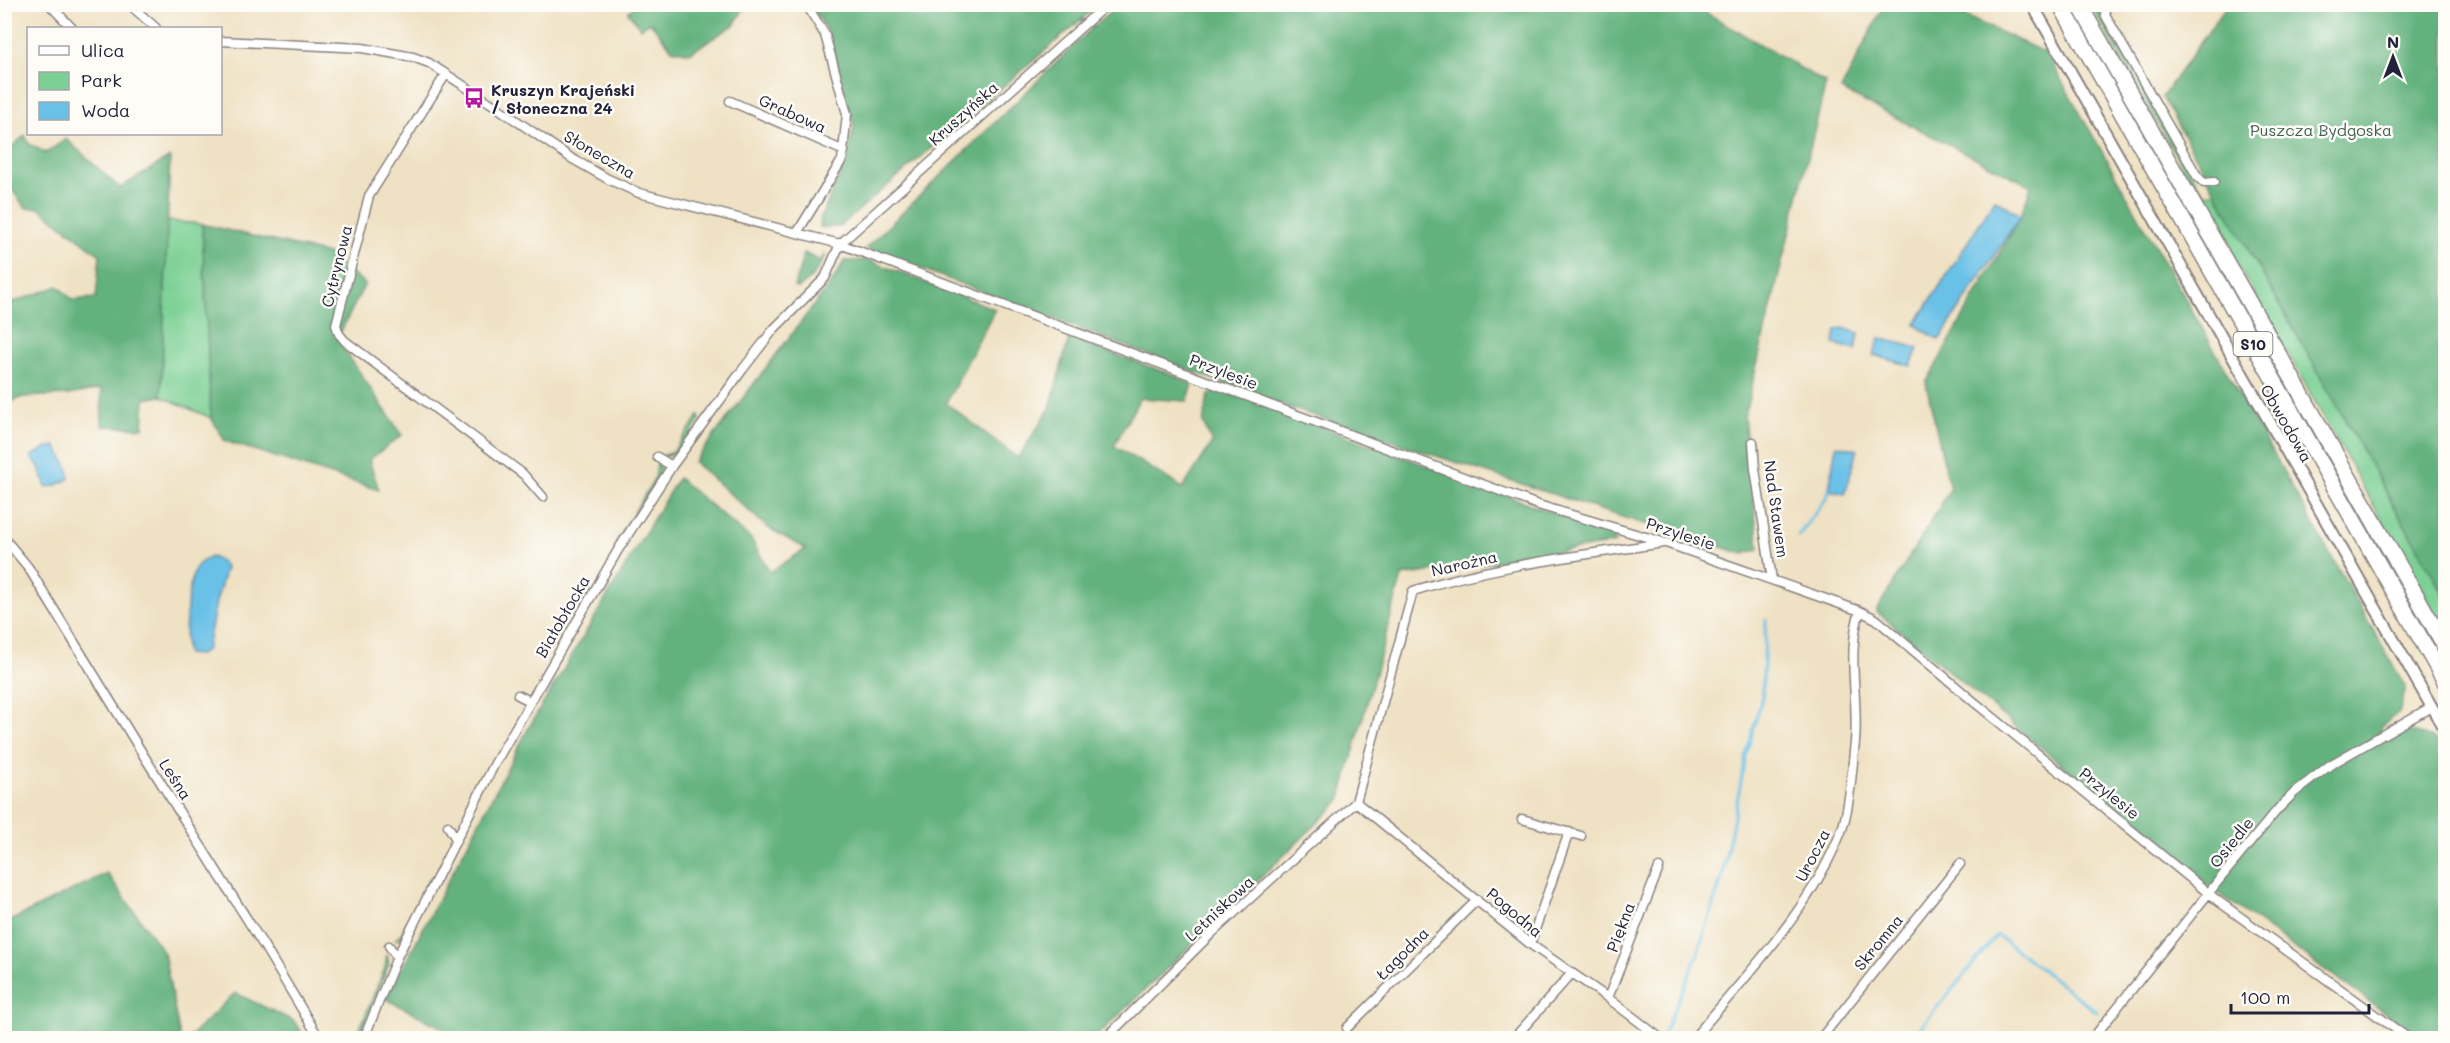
<svg xmlns="http://www.w3.org/2000/svg" width="2450" height="1043" font-family="Mali,sans-serif">
  <style>
    .green { fill: #7bd094; stroke: #4e7968; stroke-width: 1.5 }
    .forest { fill: #64b27e; stroke: #436a5c; stroke-width: 1.5 }
    .water { fill: #6ac1e7; stroke: #467291; stroke-width: 1.5 }
    .lines { fill: none; stroke-linecap: round; stroke-linejoin: round }
    .stream { stroke: #6ac1e7; stroke-width: 3 }
    .minor-casing { stroke: #88827f; stroke-width: 11 }
    .tertiary-casing { stroke: #88827f; stroke-width: 14 }
    .motorway-casing { stroke: #88827f; stroke-width: 18 }
    .minor { stroke: #fff; stroke-width: 8 }
    .tertiary { stroke: #fff; stroke-width: 10 }
    .motorway { stroke: #fff; stroke-width: 15 }
    .labels { text-anchor: middle; dominant-baseline: central; stroke-width: 5; stroke-linejoin: round; paint-order: stroke }
    .shield { fill: #fdfcf7; stroke: #646373; stroke-width: 1.5 }
    .shield-label { font-size: 15px; font-weight: bold; fill: #22223b }
    .poi-label { font-size: 16px; font-weight: bold; fill: #22223b; stroke: #fdfcf7; text-anchor: start }
    .street-label { font-size: 16px; fill: #22223b; stroke: #fdfcf7 }
    .park-label { font-size: 16px; fill: #415f5a; stroke: #fdfcf7 }
  </style>
  <rect width="100%" height="100%" fill="#fdfcf7"/>
  <filter id="ink" filterUnits="userSpaceOnUse"><feTurbulence type="fractalNoise" baseFrequency=".0167" numOctaves="2"/><feDisplacementMap in="SourceGraphic" scale="12" xChannelSelector="R" yChannelSelector="G"/><feConvolveMatrix kernelMatrix="1 2 1 2 8 2 1 2 1" color-interpolation-filters="sRGB"/></filter>
  <filter id="wash" filterUnits="userSpaceOnUse"><feTurbulence type="fractalNoise" baseFrequency=".008" numOctaves="4" result="noise"/><feDisplacementMap in="SourceGraphic" scale="24" xChannelSelector="R" yChannelSelector="G"/><feGaussianBlur stdDeviation="1.35" result="paint"/><feColorMatrix in="noise" values="0 0 0 0 0 0 0 0 0 0 0 0 0 0 0 0 0 1.4 0 .05"/><feComposite in="paint" operator="in"/></filter>
  <g filter="url(#wash)">
    <rect width="100%" height="100%" fill="#efe1c3"/>
    <path class="green" d="M2091 5H2098L2099 10 2198 185 2206 194 2216 192 2445 596V632Z
      M167 221 202 224 211 418 161 396Z
      M699 416 700 420C691 432 679 460 662 456L673 452Z
      M657 462 660 466 661 475 615 544 656 476Z
      M430 878 431 881 404 935 395 940 401 934Z
      M387 954 389 964 359 1038H356L385 968Z"/>
    <path class="forest" d="M662 4H746V5L734 25 690 53 672 49 650 22 641 28 628 12 636 5H650L657 8Z
      M1120 4 1693 5 1826 83 1744 417 1759 549 1744 554 1625 518 1267 400 1265 406 1614 535 1615 543 1402 576 1340 801 1095 1038H462L386 999 529 727 678 478 751 539 770 572 806 549 768 528 694 462 834 279 844 261 868 260 995 309 946 403 1018 458 1050 408 1069 338 1176 376 1193 385 1187 401 1140 398 1114 446 1183 488 1212 443 1203 423 1208 396 1217 390 1263 405 1266 399 866 248 1093 27 1081 20 839 227H820L821 217 846 162 854 126 828 33 811 5H1097L1082 19 1094 26Z
      M1884 5H1941L2046 53 2406 688 2399 713 2380 727 2388 741 2407 730 2435 739 2445 757V1038H2420L2207 885 1876 611 1950 490 1926 383 2021 215 2031 186 1841 90Z
      M2227 5H2445V596L2162 97Z
      M25 135 29 144 46 153 66 139 120 188 170 157 161 396 145 399 143 428 102 426 101 389 68 395 23 397 5 404V305L58 286 73 300 96 298 100 255 39 208H26L5 181V149H10Z
      M202 224 328 254 365 284 337 339 402 435 369 460 379 490 225 441 211 418Z
      M804 253 820 261 825 254V257L813 276 799 288 794 287Z
      M107 873 164 953 180 1038H5V920H12Z
      M235 993 294 1021 306 1038H189Z"/>
    <path class="water" d="M1995 199 2021 215 1939 340 1915 325Z
      M1842 328 1859 333 1856 350 1834 344 1836 330Z
      M1880 338 1918 348 1911 366 1873 355Z
      M1836 445 1857 450 1845 494 1829 490Z
      M56 446 69 470V479L55 486 46 487 39 467 31 456 48 447Z
      M211 557 221 561 226 568 216 602 207 649 200 655 187 654C183 637 187 576 199 564 202 561 207 559 211 557Z"/>
    <g class="lines">
      <path class="stream" d="M1798 536 1826 499 1829 490
        M1664 1033 1696 959 1722 877 1746 756 1762 697 1766 620
        M1912 1038 1997 935 2097 1012"/>
    </g>
  </g>
  <g filter="url(#ink)">
    <g class="lines">
      <g class="minor-casing">
        <path id="minor" d="M49 4 72 28
          M129 4 156 28
          M2103 4 2106 16 2197 176 2204 183 2214 182
          M220 41 362 48 413 57 429 63 495 106 571 158 608 179 639 193 840 244 1538 505 1666 543 1860 611 1876 619 1973 701 2218 901 2408 1038
          M446 74 369 196 336 325 339 334 345 341 523 474 543 497
          M730 101 844 151
          M797 233 842 160 847 114 825 35 806 4
          M1753 442 1755 469 1772 580
          M657 457 672 466
          M4 538 28 567 144 756 264 946 319 1038
          M518 695 530 701
          M1356 802 1413 591C1493 565 1579 556 1663 543
          M1356 802 1530 944 1608 998 1660 1038
          M1522 819 1581 836
          M448 826 456 839
          M1530 944 1569 832
          M389 946 397 957
          M1608 998 1659 868
          M1347 1028 1477 900
          M364 1038 397 957 494 765 618 550 672 466 743 369 774 329 825 278 840 244 1107 4
          M1106 1038 1211 934 1356 802
          M1514 1038 1572 973
          M1694 1038C1747 974 1810 911 1841 832 1850 809 1852 768 1855 742 1859 699 1846 653 1860 611
          M1821 1038 1960 864
          M2093 1038 2219 880 2278 809 2295 792 2330 765 2431 707"/>
      </g>
      <g class="tertiary-casing">
        <path id="tertiary" d="M2032 4 2446 732"/>
      </g>
      <g class="motorway-casing">
        <path id="motorway" d="M2060 4 2446 683
          M2079 4 2446 648"/>
      </g>
      <use href="#minor" class="minor"/>
      <use href="#tertiary" class="tertiary"/>
      <use href="#motorway" class="motorway"/>
    </g>
  </g>
  <defs>
    <g id="bus-bare" transform="scale(1.62)"><path d="M-5-6H5V4H4V6H2V4H-2V6H-4V4H-5ZM-3.5-4V0h7V-4ZM-3.5 1.2v1.5H-2V1.2ZM2 1.2v1.5H3.5V1.2Z" fill="#b5179e" stroke="#fdfcf7" stroke-width="2.5" paint-order="stroke"/></g>
  </defs>
  <g fill-rule="evenodd">
    <use href="#bus-bare" x="474" y="98"/>
  </g>
  <g class="labels">
    <rect class="shield" x="2233.5" y="332" width="39" height="24" rx="4.5"/>
    <g class="shield-label">
      <text x="2253" y="344">S10</text>
    </g>
    <g class="poi-label">
      <text x="491" y="89">Kruszyn Krajeński<tspan x="491" dy="18">/ Słoneczna 24</tspan></text>
    </g>
    <g class="street-label">
      <text transform="translate(793 113) rotate(24)">Grabowa</text>
      <text transform="translate(963 113) rotate(-42)">Kruszyńska</text>
      <text transform="translate(600 154) rotate(30)">Słoneczna</text>
      <text transform="translate(336 266) rotate(-76)">Cytrynowa</text>
      <text transform="translate(1224 371) rotate(21)">Przylesie</text>
      <text transform="translate(2287 423) rotate(60)">Obwodowa</text>
      <text transform="translate(1777 509) rotate(82)">Nad Stawem</text>
      <text transform="translate(1681 533) rotate(18)">Przylesie</text>
      <text transform="translate(1464 563) rotate(-13)">Narożna</text>
      <text transform="translate(562 616) rotate(-60)">Białobłocka</text>
      <text transform="translate(176 779) rotate(57)">Leśna</text>
      <text transform="translate(2110 793) rotate(39)">Przylesie</text>
      <text transform="translate(2231 842) rotate(-51)">Osiedle</text>
      <text transform="translate(1812 855) rotate(-63)">Urocza</text>
      <text transform="translate(1219 908) rotate(-43)">Letniskowa</text>
      <text transform="translate(1515 912) rotate(40)">Pogodna</text>
      <text transform="translate(1620 927) rotate(-69)">Piękna</text>
      <text transform="translate(1878 942) rotate(-51)">Skromna</text>
      <text transform="translate(1402 953) rotate(-45)">Łagodna</text>
    </g>
    <g class="park-label">
      <text x="2321" y="129">Puszcza Bydgoska</text>
    </g>
  </g>
  <rect width="2450" height="1043" fill="none" stroke="#fdfcf7" stroke-width="24"/>
  <rect x="27" y="27" width="195" height="108" fill="#fdfcf7" stroke="#a5a5ac" stroke-width="1.5"/>
  <rect x="39" y="46" width="30" height="9" fill="#ffffff" stroke="#a5a5ac" stroke-width="1.5"/>
  <text x="81" y="57" font-size="18" fill="#22223b">Ulica</text>
  <rect x="39" y="72" width="30" height="18" fill="#7bd094" stroke="#a5a5ac" stroke-width="1.5"/>
  <text x="81" y="87" font-size="18" fill="#22223b">Park</text>
  <rect x="39" y="102" width="30" height="18" fill="#6ac1e7" stroke="#a5a5ac" stroke-width="1.5"/>
  <text x="81" y="117" font-size="18" fill="#22223b">Woda</text>
  <g transform="translate(2393 57)" stroke="#fdfcf7" stroke-width="4.5" paint-order="stroke">
  <path d="M0-4.5L10 22L0 15L-10 22Z" fill="#22223b"/>
  <text y="-9" font-size="16" font-weight="bold" text-anchor="middle" fill="#22223b">N</text>
  </g>
  <path d="M2231 1004v9h138v-9" fill="none" stroke="#22223b" stroke-width="3"/>
  <text x="2240" y="1004" font-size="18" fill="#22223b" stroke="#fdfcf7" stroke-width="4.5" paint-order="stroke">100 m</text>
</svg>
